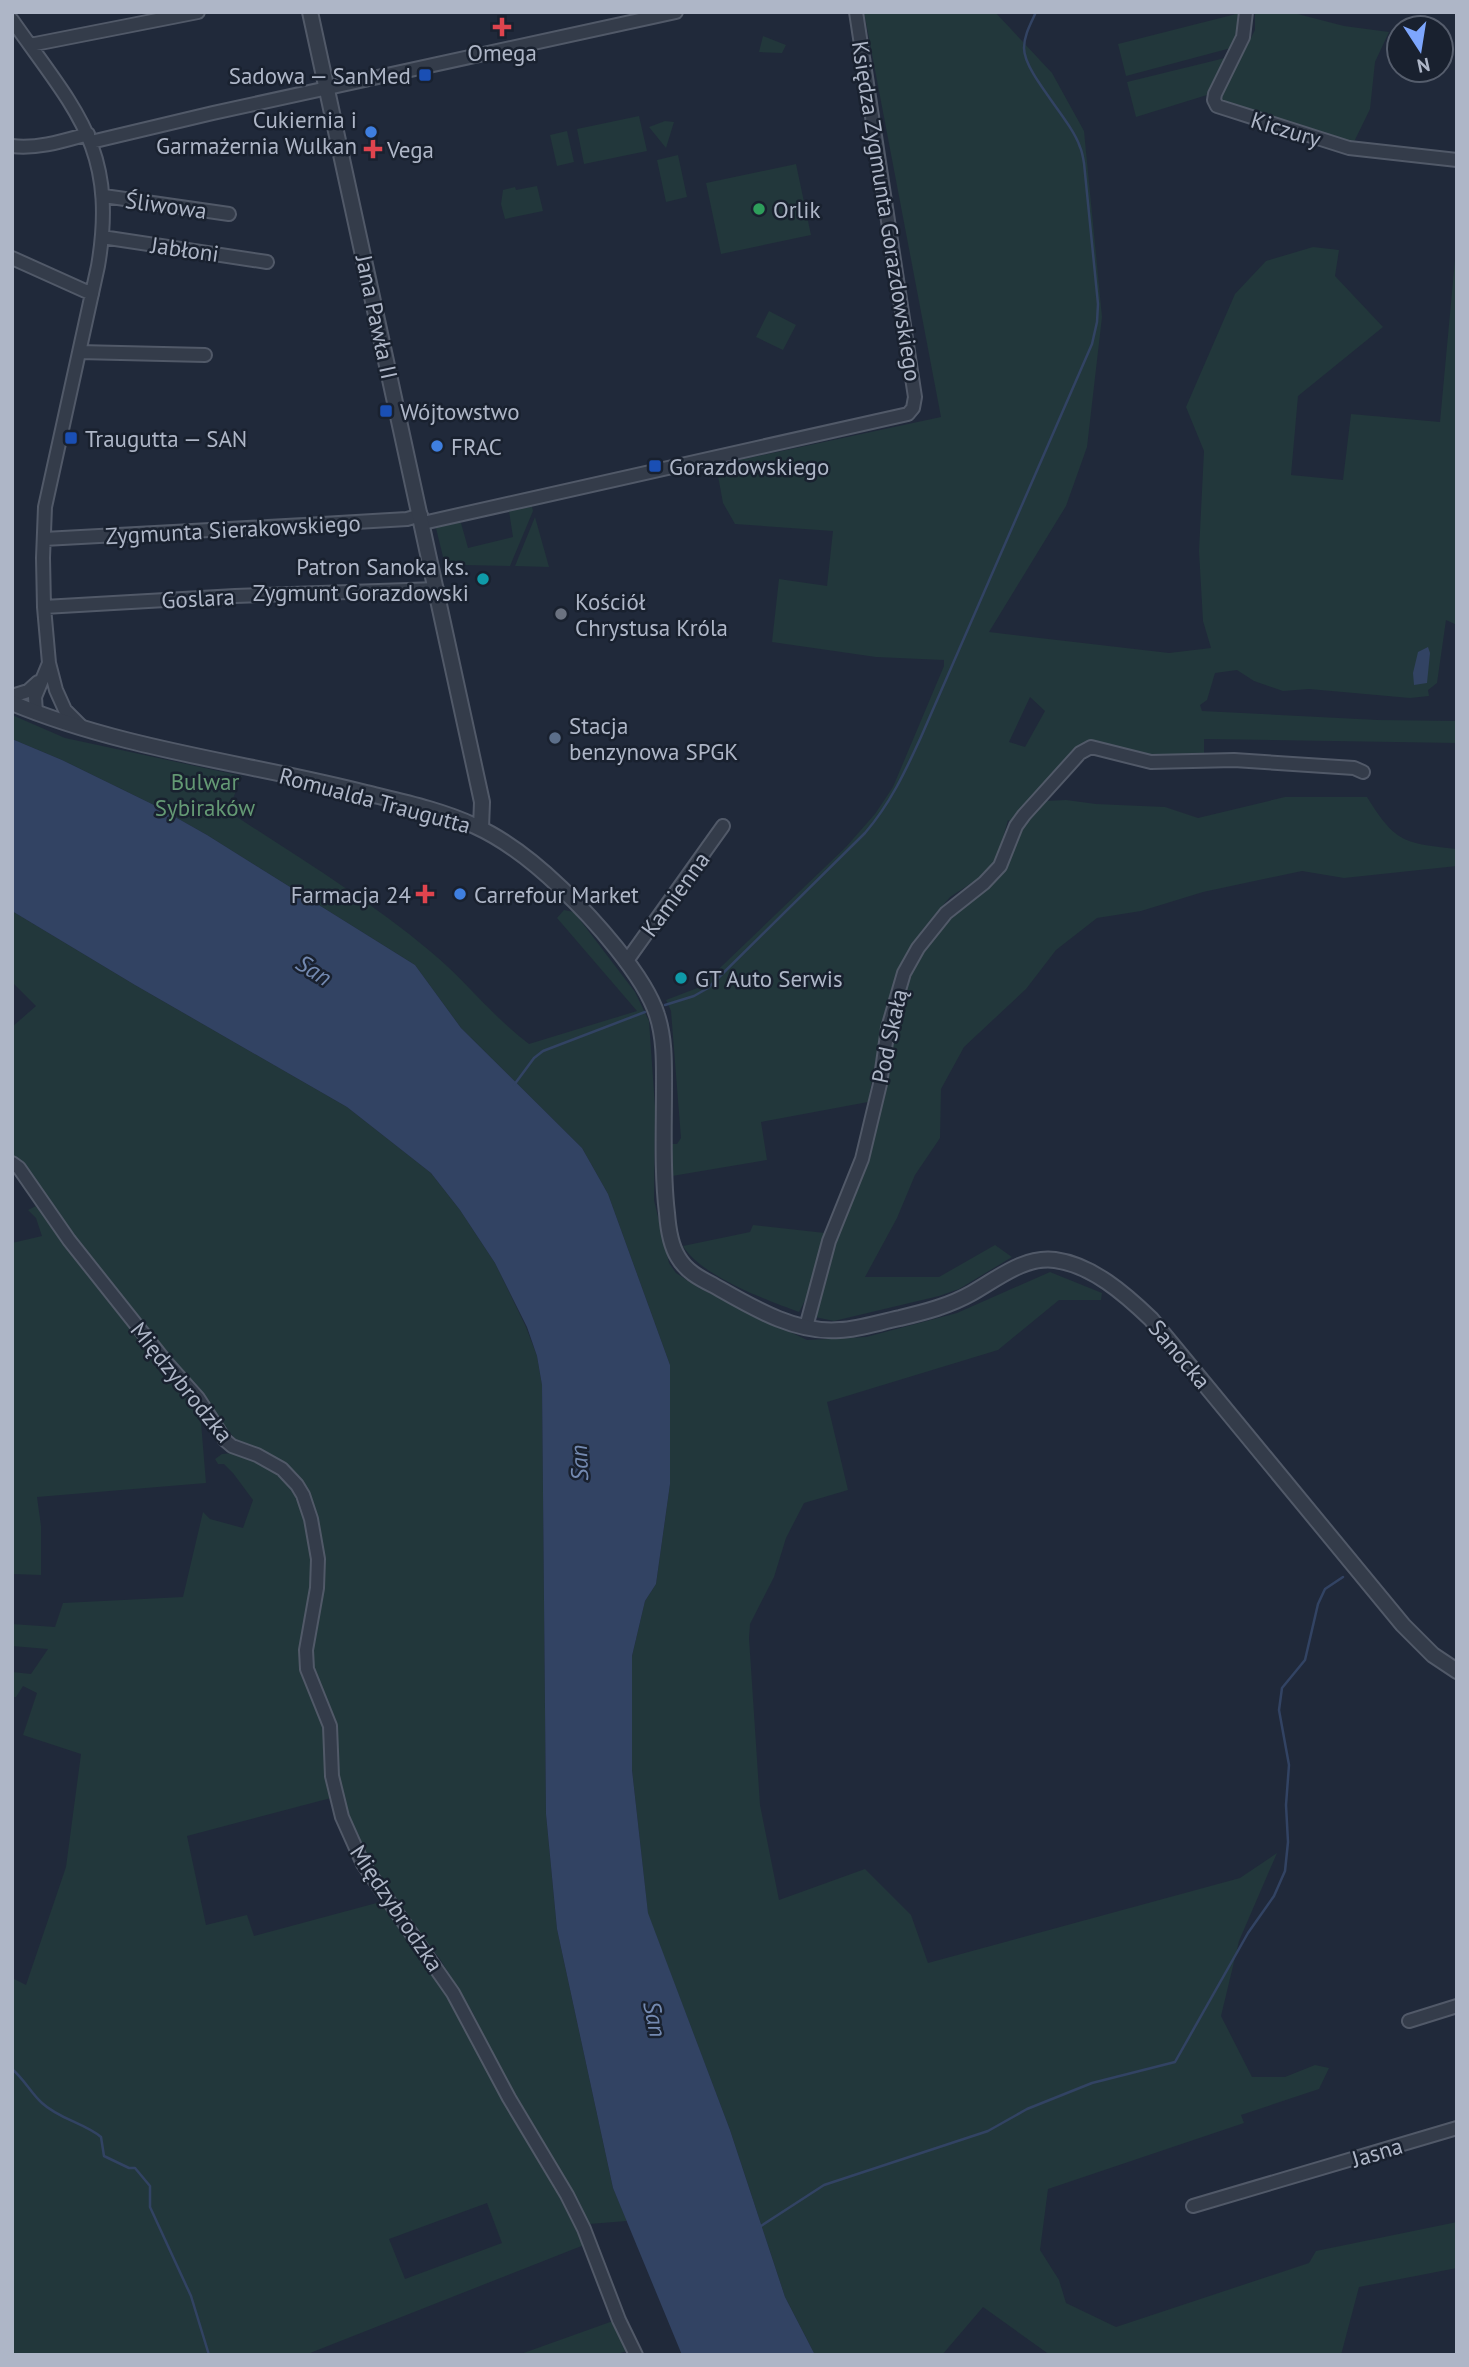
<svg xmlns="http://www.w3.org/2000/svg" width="1469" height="2367" font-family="'PT Sans',sans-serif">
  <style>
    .green { fill: #22373b; fill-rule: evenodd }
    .water { fill: #324363 }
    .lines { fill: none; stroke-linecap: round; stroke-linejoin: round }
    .stream { stroke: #324363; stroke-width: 2.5 }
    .minor-casing { stroke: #515968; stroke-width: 16 }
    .tertiary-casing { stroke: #515968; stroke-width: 18 }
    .minor { stroke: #343c4a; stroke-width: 12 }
    .tertiary { stroke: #343c4a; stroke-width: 14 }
    .health-dot { fill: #e0444e; stroke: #19212f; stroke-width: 2.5 }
    .transit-dot { fill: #1a4fb4; stroke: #19212f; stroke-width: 2.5 }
    .shop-dot { fill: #3f7fe0; stroke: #19212f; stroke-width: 2.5 }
    .leisure-dot { fill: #2e9e5b; stroke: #19212f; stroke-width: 2.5 }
    .culture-dot { fill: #0f9aa8; stroke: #19212f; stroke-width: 2.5 }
    .worship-dot { fill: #6b7280; stroke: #19212f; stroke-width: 2.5 }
    .service-dot { fill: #5c6f8a; stroke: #19212f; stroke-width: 2.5 }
    .labels { text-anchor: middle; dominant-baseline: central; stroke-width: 5; stroke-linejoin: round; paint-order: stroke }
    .poi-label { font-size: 23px; fill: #aeb6c7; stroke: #19212f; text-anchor: start }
    .street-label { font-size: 23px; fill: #aeb6c7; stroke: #19212f }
    .park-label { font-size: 23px; fill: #649974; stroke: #19212f }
    .water-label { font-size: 24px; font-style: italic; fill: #748ab1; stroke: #19212f }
  </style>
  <rect width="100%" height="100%" fill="#20293a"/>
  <path class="green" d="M864 12H995L1052 73 1084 131 1102 317 1087 447 1066 506 989 632 1169 653 1211 648 1203 621 1199 551 1204 451 1186 407 1235 294 1266 261 1313 247 1339 250 1335 276 1383 327 1298 396 1291 475 1343 480 1351 414 1440 422 1457 238V625L1446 620 1437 683 1428 690 1429 696 1410 698 1309 689 1283 691 1254 681 1237 670 1215 673 1207 700 1200 705 1202 711 1378 720 1457 721V743L1204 739V757C1181 757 1158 758 1135 754 1116 750 1100 743 1080 744L1013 824 1008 820 997 859 981 877 950 897 923 929 897 974 880 1038 868 1102 761 1122 767 1160 672 1176 670 1144H677L681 1138 671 1011 666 1000 700 987 846 847 875 814 893 787 944 666V660L876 657 772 642 779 579 827 586 833 531 735 524 723 503 716 465 941 417ZM1030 697 1045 711 1025 747 1009 742Z
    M1255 12H1290L1344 26 1389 32 1375 62 1370 109 1353 144 1220 102V97L1255 30Z
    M1240 13 1242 25 1231 48 1126 76 1118 44Z
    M763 36 786 45 782 53 759 52Z
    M1225 58 1226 63 1207 95 1136 117 1127 82Z
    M639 116 647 151 584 164 577 129Z
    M665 121 674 122 666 148 649 127Z
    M567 131 574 162 557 166 550 135Z
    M678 155 687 197 666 202 657 160Z
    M796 164 811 235 721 254 706 183Z
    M537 186 543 211 505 219 501 204 503 190 515 187 516 190Z
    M769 311 796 325 783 350 756 337Z
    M531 503 533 511 510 566 464 565 461 561H444L436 528 439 526 456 521 461 523 468 548 513 537 509 511 511 508Z
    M535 517 549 567 515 566Z
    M12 715 65 738 242 776 228 811C297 857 368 899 431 952 466 981 493 1017 529 1044L637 1011 557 918 564 910 574 912 635 992 649 1021 655 1107 654 1200 669 1263 676 1273 699 1288 807 1340 866 1337 957 1313 1050 1272 1102 1293 1101 1300H1059L998 1350 827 1402 848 1490 804 1503 786 1538 774 1577 750 1624 749 1638 760 1805 779 1900 865 1869 911 1915 928 1963 1240 1878 1277 1853 1239 1941 1221 2016 1252 2077H1285L1315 2065 1329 2068 1319 2089 1241 2115 1244 2123 1048 2189 1040 2250 1059 2280 1066 2303 1116 2327 1309 2263 1316 2251 1457 2222V2268L1359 2287 1341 2355H1050L983 2307 942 2355H815L785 2297 730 2130 648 1914 632 1770V1656L645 1601 656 1584 670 1484V1365L608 1194 582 1148 461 1028 415 965 207 835 154 805 62 760 12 739Z
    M1285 797H1367C1396 844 1405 843 1457 849V866L1344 878 1302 871 1203 892 1141 911 1097 918 1056 950 1026 989 964 1047 941 1089 940 1138 915 1175 897 1218 865 1277H939L995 1245 1012 1257 959 1289 939 1296 834 1321 815 1317 901 994 915 964 951 912 994 882 1002 871 1016 836 1045 801 1066 800 1096 804 1165 807 1198 818Z
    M12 911 135 985 347 1107 431 1173 460 1210 495 1263 526 1327 537 1356 542 1385 546 1814 557 1929 613 2188 627 2221 589 2224 596 2250 540 2140 495 2060 473 2013 440 1959 388 1894 345 1813 309 1657 322 1568 297 1479 283 1462 250 1446 240 1444 222 1424 12 1158V1027L36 1006 12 982Z
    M36 1206 200 1410 206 1483 37 1497 41 1526V1575L12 1574V1243L42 1236 36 1218 28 1210Z
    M753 1225 825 1233 810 1291 799 1312C766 1300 701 1276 683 1246L750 1232Z
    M233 1453 249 1457 276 1471 289 1484 301 1504 311 1535 313 1568 302 1655 326 1722 327 1771 331 1798 187 1836 206 1925 247 1915 254 1936 384 1901 441 1982 573 2216 584 2245 305 2355H12V1978L26 1985 66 1867 81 1754 23 1735 37 1693 23 1686 16 1697H12V1672L31 1674 48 1649 12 1646V1624L55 1627 63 1603 183 1597 203 1512 210 1519 243 1528 253 1500 233 1473 224 1464H218L215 1459 222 1454ZM487 2203 502 2243 405 2279 389 2239Z
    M613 2321 627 2351 614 2355H518Z"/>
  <path class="water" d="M1428 647 1430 653 1427 683 1414 685 1413 673 1418 652Z
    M12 739 62 760 154 805 207 835 415 965 461 1028 582 1148 608 1194 670 1365V1484L656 1584 645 1601 632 1656V1770L648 1913 730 2130 785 2297 815 2355H682L613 2188 557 1929 546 1814 542 1385 537 1356 527 1327 495 1263 460 1210 431 1173 347 1107 135 985 12 911Z"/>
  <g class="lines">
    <path class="stream" d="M665 1005 694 996 708 988 865 833C890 804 905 772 921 737L1092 344 1097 322 1098 304 1084 163C1083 157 1082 151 1080 147 1071 119 1024 74 1024 48 1024 35 1031 23 1036 12
      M514 1085 534 1058 543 1051 645 1012
      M12 2069C24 2079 31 2093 42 2103 59 2119 84 2123 101 2137L104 2156 129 2168H135L150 2186V2207L191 2296 209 2355
      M761 2226 824 2185 988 2131 1027 2109 1092 2083 1175 2062 1248 1933 1274 1896 1285 1871 1288 1842 1286 1805 1289 1765 1279 1710 1282 1688 1305 1660 1318 1604 1325 1589 1343 1577"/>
    <g class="minor-casing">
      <path id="minor" d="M1246 12 1243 37 1215 94 1214 100 1217 106 1349 148 1457 160
        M12 20C75 110 118 148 98 266L45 507 43 558 44 607 49 663 56 690 65 710 82 727
        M30 45 198 12
        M91 142 213 113 676 12
        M12 146C38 149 63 141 88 134
        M104 196 229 214
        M102 237 267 262
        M12 258 92 294
        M79 352 205 355
        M423 523 908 414 913 408 915 397 856 12
        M44 539 322 524 407 519 421 515
        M44 607 235 596 437 589
        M12 696 28 691 38 682
        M36 713 35 697 49 663
        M626 962 723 826
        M12 1163 19 1168 69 1240 165 1361 198 1398 225 1440 232 1446 257 1455 282 1469 297 1485 303 1495 311 1519 318 1559 317 1588 306 1650 307 1669 330 1726 332 1776 342 1817 363 1864 453 1993 509 2098 567 2195 584 2229 619 2320 636 2355
        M806 1327 829 1241 862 1159 880 1084 888 1028 904 973 918 948 946 913 984 883 1000 866 1016 826 1024 815 1080 753 1091 747 1151 762 1234 760 1354 768 1363 772
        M1409 2021 1457 2006
        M1193 2206 1457 2128"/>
    </g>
    <g class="tertiary-casing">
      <path id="tertiary" d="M310 12 482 802 481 828
        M12 703C125 750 249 763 366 793 403 802 441 810 475 826 506 840 537 865 561 888 592 917 645 976 657 1015 665 1039 664 1066 664 1091 664 1131 662 1173 667 1213 668 1227 670 1244 678 1257 686 1271 699 1278 713 1285 750 1306 795 1334 840 1330 860 1329 880 1322 900 1318 925 1312 949 1306 972 1293 997 1279 1024 1256 1055 1260 1092 1265 1125 1294 1151 1319L1403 1625 1433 1655 1457 1671"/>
    </g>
    <use href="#minor" class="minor"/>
    <use href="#tertiary" class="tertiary"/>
  </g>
  <g class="health-dot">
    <path d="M498.5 16.5h7v7h7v7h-7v7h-7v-7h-7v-7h7z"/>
    <path d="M369.5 138.5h7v7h7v7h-7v7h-7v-7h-7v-7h7z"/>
    <path d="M421.5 883.5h7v7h7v7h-7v7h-7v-7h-7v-7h7z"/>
  </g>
  <g class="transit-dot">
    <rect x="418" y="68" width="14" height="14" rx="3.5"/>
    <rect x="379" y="404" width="14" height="14" rx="3.5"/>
    <rect x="64" y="431" width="14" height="14" rx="3.5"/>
    <rect x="648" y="459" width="14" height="14" rx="3.5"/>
  </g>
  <g class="shop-dot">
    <circle cx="371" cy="132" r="7"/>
    <circle cx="437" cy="446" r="7"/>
    <circle cx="460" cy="894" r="7"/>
  </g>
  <circle class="leisure-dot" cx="759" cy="209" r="7"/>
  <g class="culture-dot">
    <circle cx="483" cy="579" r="7"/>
    <circle cx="681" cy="978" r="7"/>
  </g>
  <circle class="worship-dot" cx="561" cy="614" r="7"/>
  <circle class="service-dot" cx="555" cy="738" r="7"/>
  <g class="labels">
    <g class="poi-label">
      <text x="502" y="52" text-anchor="middle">Omega</text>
      <text x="411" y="75" text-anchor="end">Sadowa — SanMed</text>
      <text x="357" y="119" text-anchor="end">Cukiernia i<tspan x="357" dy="26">Garmażernia Wulkan</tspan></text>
      <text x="387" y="149">Vega</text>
      <text x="773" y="209">Orlik</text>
      <text x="400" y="411">Wójtowstwo</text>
      <text x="85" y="438">Traugutta — SAN</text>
      <text x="451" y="446">FRAC</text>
      <text x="669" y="466">Gorazdowskiego</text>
      <text x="469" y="566" text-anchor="end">Patron Sanoka ks.<tspan x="469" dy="26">Zygmunt Gorazdowski</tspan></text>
      <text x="575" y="601">Kościół<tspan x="575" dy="26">Chrystusa Króla</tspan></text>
      <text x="569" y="725">Stacja<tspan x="569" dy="26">benzynowa SPGK</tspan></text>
      <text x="411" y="894" text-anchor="end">Farmacja 24</text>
      <text x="474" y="894">Carrefour Market</text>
      <text x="695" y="978">GT Auto Serwis</text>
    </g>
    <g class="street-label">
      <text transform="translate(1286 129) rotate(17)">Kiczury</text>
      <text transform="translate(166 205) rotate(8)">Śliwowa</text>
      <text transform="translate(887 211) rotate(81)">Księdza Zygmunta Gorazdowskiego</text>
      <text transform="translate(185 249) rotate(8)">Jabłoni</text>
      <text transform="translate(377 317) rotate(78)">Jana Pawła II</text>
      <text transform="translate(233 529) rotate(-3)">Zygmunta Sierakowskiego</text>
      <text transform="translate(198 598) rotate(-3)">Goslara</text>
      <text transform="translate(375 800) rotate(15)">Romualda Traugutta</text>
      <text transform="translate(675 894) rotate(-54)">Kamienna</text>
      <text transform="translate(889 1036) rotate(-78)">Pod Skałą</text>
      <text transform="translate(1180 1354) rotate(50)">Sanocka</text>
      <text transform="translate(182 1382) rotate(51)">Międzybrodzka</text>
      <text transform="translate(397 1908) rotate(56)">Międzybrodzka</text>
      <text transform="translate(1377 2152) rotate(-17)">Jasna</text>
    </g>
    <g class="park-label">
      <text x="205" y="781">Bulwar<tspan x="205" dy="26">Sybiraków</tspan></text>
    </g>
    <g class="water-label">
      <text transform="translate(314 970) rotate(32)">San</text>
      <text transform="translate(579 1463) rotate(-92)">San</text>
      <text transform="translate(655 2019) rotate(78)">San</text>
    </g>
  </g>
  <rect width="1469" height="2367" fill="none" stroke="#aeb6c7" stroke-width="28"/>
  <g transform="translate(1420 49) rotate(168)"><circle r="33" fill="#19212f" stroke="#555d6c" stroke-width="2"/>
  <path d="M0-5L12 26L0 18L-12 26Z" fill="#7da6fd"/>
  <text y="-10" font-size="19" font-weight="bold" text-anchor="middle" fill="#aeb6c7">N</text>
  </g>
</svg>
